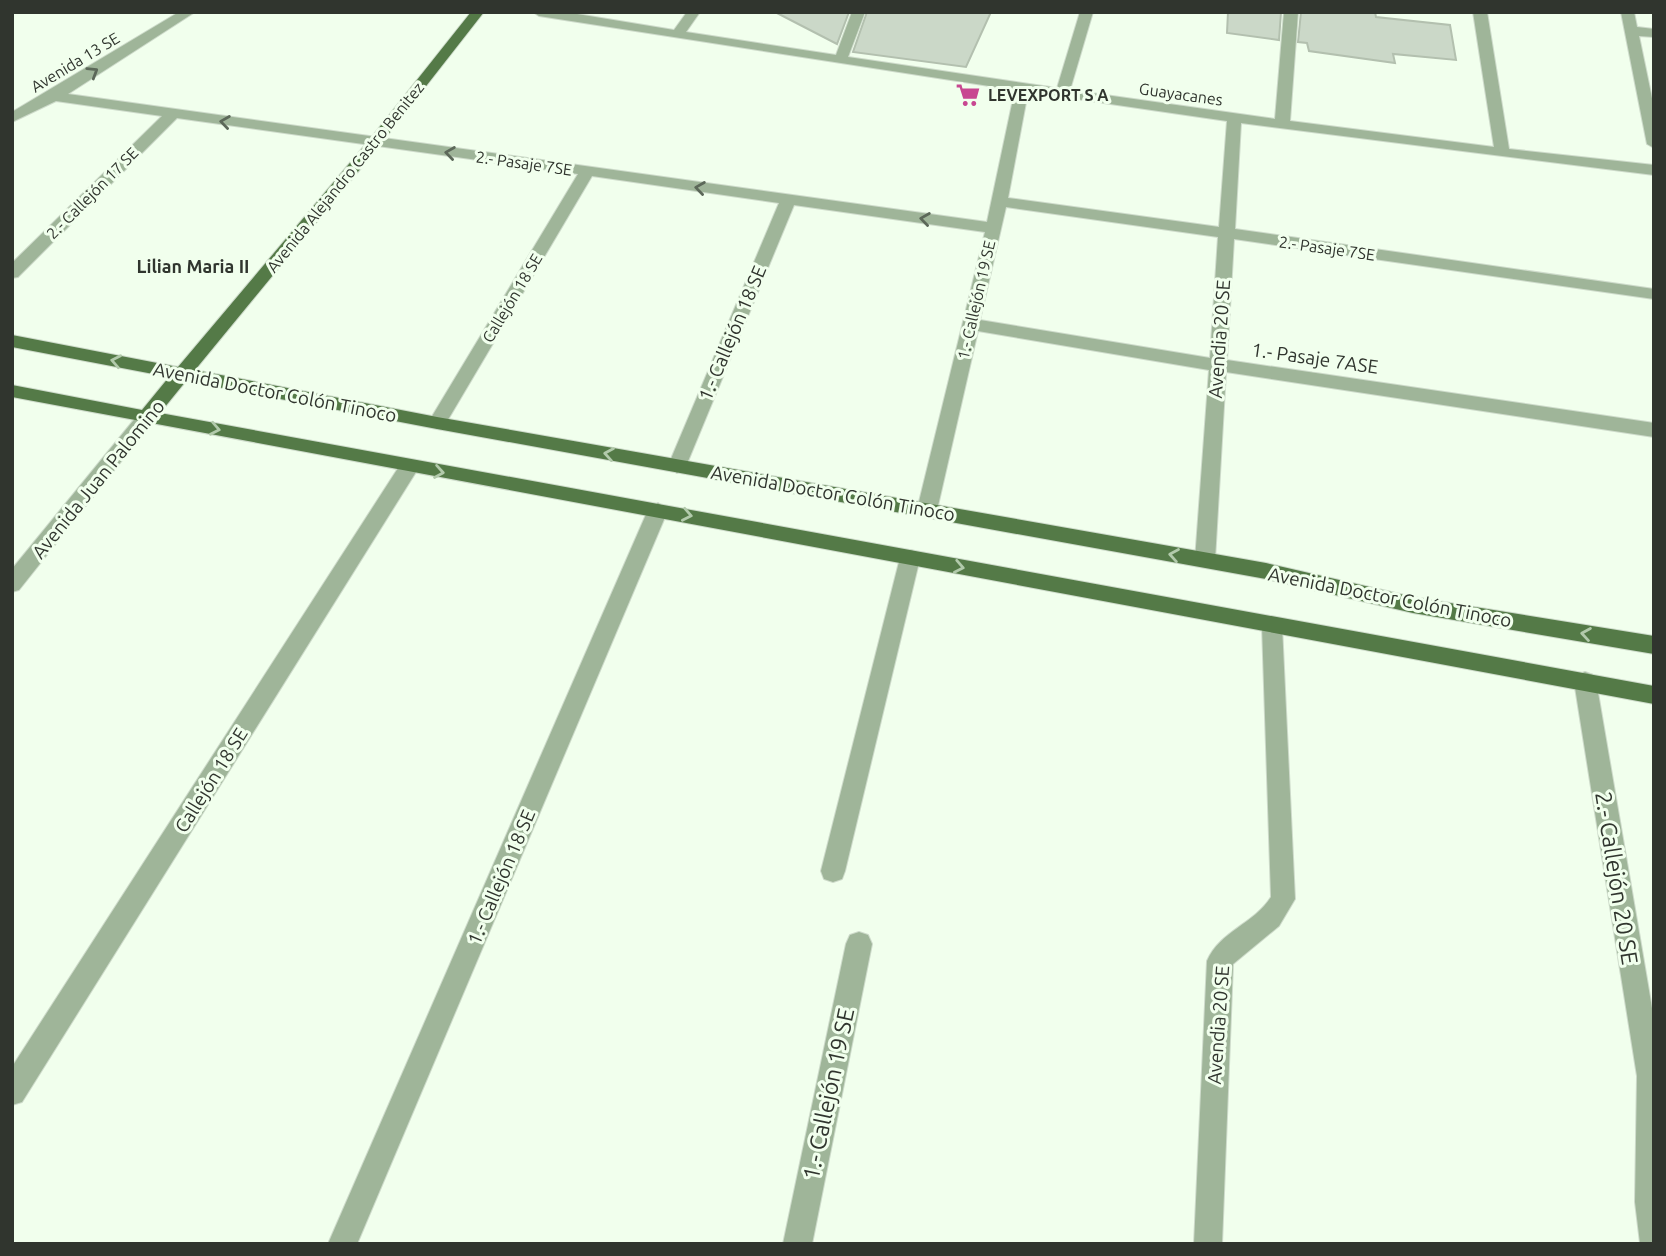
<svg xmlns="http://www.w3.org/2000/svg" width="1666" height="1256" font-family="Ubuntu,sans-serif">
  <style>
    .building { fill: #cbd8c8; stroke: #b3c0af; stroke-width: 2 }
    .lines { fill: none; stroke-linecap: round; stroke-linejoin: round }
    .minor-casing { stroke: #cedbcb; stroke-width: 2 }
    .major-casing { stroke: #cedbcb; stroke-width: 2 }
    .minor { fill: #9fb599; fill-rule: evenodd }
    .major { fill: #547a47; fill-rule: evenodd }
    .oneway { stroke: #5c6859 }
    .oneway2 { stroke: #b2caab }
    .labels { text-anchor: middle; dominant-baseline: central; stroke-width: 6; stroke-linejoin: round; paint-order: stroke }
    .far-street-label { font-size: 16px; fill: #30352e; stroke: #f1ffed }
    .far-poi-label { font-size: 16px; font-weight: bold; fill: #30352e; stroke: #f1ffed; text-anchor: start }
    .far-neighbourhood-label { font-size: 18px; font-weight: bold; fill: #30352e; stroke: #f1ffed }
    .street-label { font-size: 19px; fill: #30352e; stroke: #f1ffed }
    .near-street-label { font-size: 23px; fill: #30352e; stroke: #f1ffed }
  </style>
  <rect width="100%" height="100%" fill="#f1ffed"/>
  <path class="building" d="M775 12H849L837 44Z
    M867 12H991L966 67 853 52Z
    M1228 12H1281L1279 40 1227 33Z
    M1301 12H1375L1376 17 1450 25 1456 60 1393 54 1395 63 1309 51 1307 43 1298 42Z"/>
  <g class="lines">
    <g class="minor-casing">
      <path id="minor" d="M179 12H195L68 94 987 222 1015 90 539 16 533 12H565L674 30 687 12H700L686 32 836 55 852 12H865L848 57 1057 88 1080 12H1093L1070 90 1275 119 1284 12H1298L1290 121 1494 147 1473 12H1487L1509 149 1654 165V175L1241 123 1235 229 1654 289V299L1234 239 1227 360 1654 423V437L1226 372 1215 560 1212 566H1198L1195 560 1209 370 978 331 937 510 927 517 917 510 985 232 794 205 686 466 677 473 668 466 779 203 592 176 443 428 437 429 428 423 578 174 177 118 18 277 12 278V263L162 116 56 101 12 122V112ZM1028 92 1227 121 1219 227 1008 198ZM1006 207 1218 237 1210 358 980 320Z
        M1621 12H1634L1637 27 1654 29V37L1639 36 1654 108V148L1647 144Z
        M148 409 157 415 154 420 19 590 12 592V569L142 410Z
        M409 460 418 467 416 472 22 1102 12 1105V1067L402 462Z
        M658 503 668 510 357 1244H328L648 510Z
        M910 550 917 552 920 558 845 871 842 879 833 882 824 879 821 871 900 558 903 552Z
        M1272 618 1279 620 1282 626 1295 899 1279 926 1233 964 1222 1244H1194L1207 961C1220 931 1254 924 1271 897L1262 626 1265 620Z
        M1585 672 1593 675 1596 681 1654 1020V1244L1640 1243 1635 1202 1637 1076 1574 681 1577 675Z
        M859 932 868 935 872 944 812 1244H783L846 944 850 935Z"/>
    </g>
    <g class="major-casing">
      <path id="major" d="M471 12H484L380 145 195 370 437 417 1266 563 1413 597 1654 636V654L1413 613 1266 579 437 429 186 381 160 413 1654 686V704L12 397V385L142 410 169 377 12 347V335L178 367 370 139Z"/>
    </g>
    <use href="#minor" class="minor"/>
    <use href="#major" class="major"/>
  </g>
  <defs><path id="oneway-chevron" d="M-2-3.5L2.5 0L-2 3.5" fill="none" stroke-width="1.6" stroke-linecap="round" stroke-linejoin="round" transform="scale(1.75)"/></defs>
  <g class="oneway">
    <use href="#oneway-chevron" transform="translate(93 72) rotate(-32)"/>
    <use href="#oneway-chevron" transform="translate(225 122) rotate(-172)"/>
    <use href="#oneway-chevron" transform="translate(450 153) rotate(-172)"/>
    <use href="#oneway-chevron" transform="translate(700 188) rotate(-172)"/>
    <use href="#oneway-chevron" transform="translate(925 219) rotate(-172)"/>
  </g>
  <g class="oneway2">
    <use href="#oneway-chevron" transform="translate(116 361) rotate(-169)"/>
    <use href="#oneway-chevron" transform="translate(215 429) rotate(11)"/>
    <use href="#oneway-chevron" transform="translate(609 454) rotate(-170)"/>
    <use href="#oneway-chevron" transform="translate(439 472) rotate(10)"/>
    <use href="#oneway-chevron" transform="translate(687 515) rotate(11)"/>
    <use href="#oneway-chevron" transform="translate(1174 555) rotate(-170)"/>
    <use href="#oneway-chevron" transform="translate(959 567) rotate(11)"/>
    <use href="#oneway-chevron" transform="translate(1586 634) rotate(-171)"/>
  </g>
  <defs>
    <g id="supermarket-bare" transform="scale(1.89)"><path d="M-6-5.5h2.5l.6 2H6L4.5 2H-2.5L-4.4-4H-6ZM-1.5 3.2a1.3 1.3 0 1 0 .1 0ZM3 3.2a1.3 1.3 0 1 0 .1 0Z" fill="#c84791" stroke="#f1ffed" stroke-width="2.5" paint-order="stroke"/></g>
  </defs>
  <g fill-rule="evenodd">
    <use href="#supermarket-bare" x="968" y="95"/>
  </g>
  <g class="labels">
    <g class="far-street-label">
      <text transform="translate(75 62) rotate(-31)">Avenida 13 SE</text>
      <text transform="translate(1181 94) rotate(8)">Guayacanes</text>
      <text transform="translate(524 163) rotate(8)">2.- Pasaje 7SE</text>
      <text transform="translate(345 177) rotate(-51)">Avenida Alejandro Castro Benitez</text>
      <text transform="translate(92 193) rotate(-45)">2.- Callejón 17 SE</text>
      <text transform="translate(1327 248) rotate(8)">2.- Pasaje 7SE</text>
      <text transform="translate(512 298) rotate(-59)">Callejón 18 SE</text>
      <text transform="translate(976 300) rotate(-77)">1.- Callejón 19 SE</text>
    </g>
    <g class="far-poi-label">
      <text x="988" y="95">LEVEXPORT S A</text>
    </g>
    <g class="far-neighbourhood-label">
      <text x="193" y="266">Lilian Maria II</text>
    </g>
    <g class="street-label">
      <text transform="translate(732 333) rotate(-67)">1.- Callejón 18 SE</text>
      <text transform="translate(1219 339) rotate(-86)">Avendia 20 SE</text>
      <text transform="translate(1315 358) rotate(8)">1.- Pasaje 7ASE</text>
      <text transform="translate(275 392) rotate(11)">Avenida Doctor Colón Tinoco</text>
      <text transform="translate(98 479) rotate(-51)">Avenida Juan Palomino</text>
      <text transform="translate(833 493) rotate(10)">Avenida Doctor Colón Tinoco</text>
      <text transform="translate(1390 597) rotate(11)">Avenida Doctor Colón Tinoco</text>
      <text transform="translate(211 780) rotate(-58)">Callejón 18 SE</text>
      <text transform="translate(501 877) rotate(-67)">1.- Callejón 18 SE</text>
      <text transform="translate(1218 1025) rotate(-86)">Avendia 20 SE</text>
    </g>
    <g class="near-street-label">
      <text transform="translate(1617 878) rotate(81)">2.- Callejón 20 SE</text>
      <text transform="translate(828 1094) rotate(-78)">1.- Callejón 19 SE</text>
    </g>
  </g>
  <rect width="1666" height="1256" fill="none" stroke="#30352e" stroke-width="28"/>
</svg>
